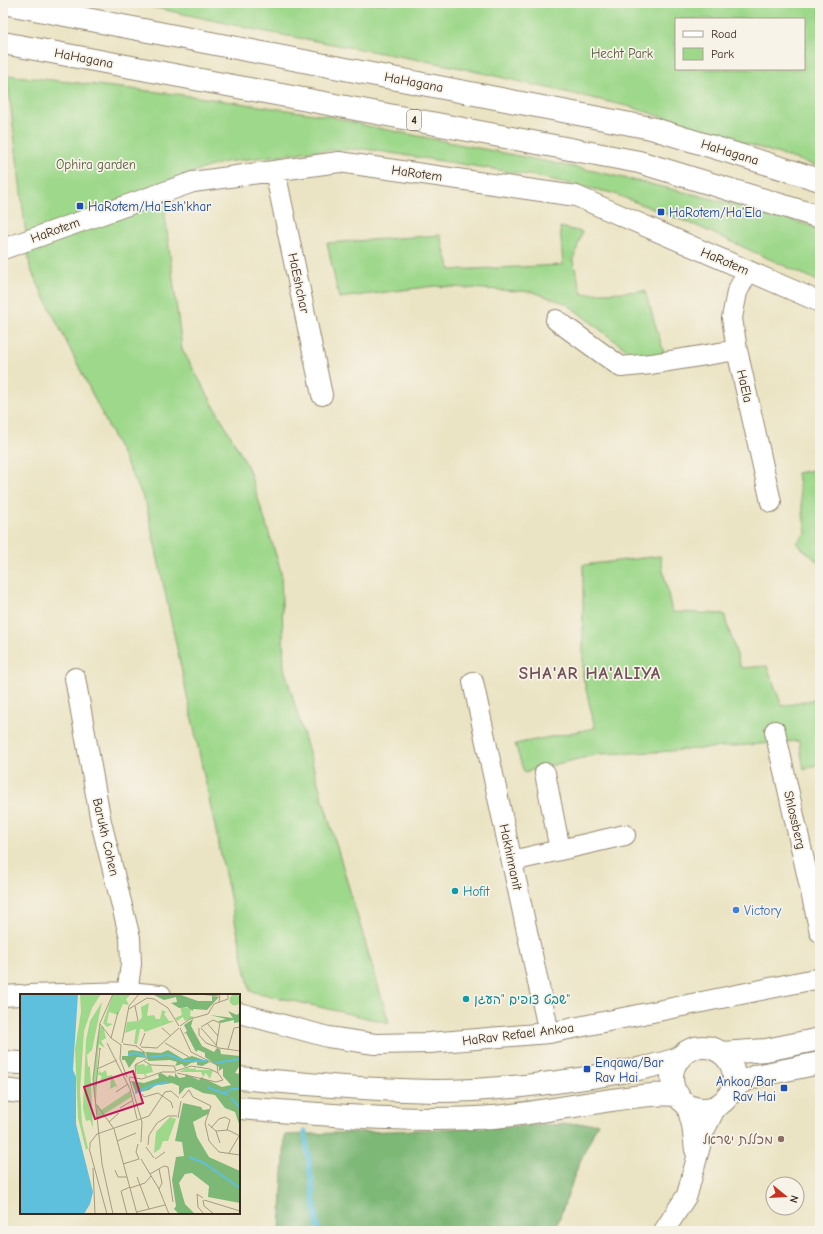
<svg xmlns="http://www.w3.org/2000/svg" width="823" height="1234" font-family="'Comic Neue','Playpen Sans Hebrew',sans-serif">
  <style>
    .green { fill: #9ed88b; stroke: #6c8154; fill-rule: evenodd }
    .forest { fill: #7eb877; stroke: #5c714a }
    .lines { fill: none; stroke-linecap: round; stroke-linejoin: round }
    .stream { stroke: #5fc0dd; stroke-width: 5.5 }
    .street-casing { stroke: #938771; stroke-width: 22 }
    .secondary-casing { stroke: #938771; stroke-width: 24 }
    .highway-casing { stroke: #938771; stroke-width: 24 }
    .street { stroke: #fff; stroke-width: 20 }
    .secondary { stroke: #fff; stroke-width: 22 }
    .highway { stroke: #fff; stroke-width: 22 }
    .transit-dot { fill: #1a4fb4; stroke: #f7f3e8; stroke-width: 1.5 }
    .culture-dot { fill: #0f9aa8; stroke: #f7f3e8; stroke-width: 1.5 }
    .shop-dot { fill: #3f7fe0; stroke: #f7f3e8; stroke-width: 1.5 }
    .education-dot { fill: #8d6e63; stroke: #f7f3e8; stroke-width: 1.5 }
    .labels { text-anchor: middle; dominant-baseline: central; stroke-width: 3.5; stroke-linejoin: round; paint-order: stroke }
    .shield { fill: #f7f3e8; stroke: #73665b; stroke-width: 1 }
    .shield-label { font-size: 12px; font-weight: bold; fill: #3b2a1e }
    .park-label { font-size: 13px; fill: #545639; stroke: #f7f3e8 }
    .street-label { font-size: 13px; fill: #3b2a1e; stroke: #f7f3e8 }
    .transit-label { font-size: 13px; fill: #164399; stroke: #f7f3e8; text-anchor: start }
    .culture-label { font-size: 13px; fill: #0d838f; stroke: #f7f3e8; text-anchor: start }
    .shop-label { font-size: 13px; fill: #366cbe; stroke: #f7f3e8; text-anchor: start }
    .education-label { font-size: 13px; fill: #785e54; stroke: #f7f3e8; text-anchor: end }
    .district-label { font-size: 17px; font-weight: bold; letter-spacing: 1px; fill: #715058; stroke: #f7f3e8 }
    .inset-river { fill: none; stroke: #5fc0dd; stroke-width: 2 }
    .inset-road { fill: none; stroke: #a59a82; stroke-width: 1 }
    .view { fill: #c2185b; fill-opacity: 0.15; stroke: #c2185b; stroke-width: 2 }
    .inset-edge { fill: none; stroke: #3b2a1e; stroke-width: 2 }
  </style>
  <rect width="100%" height="100%" fill="#f7f3e8"/>
  <filter id="ink" filterUnits="userSpaceOnUse"><feTurbulence type="fractalNoise" baseFrequency=".025" numOctaves="2"/><feDisplacementMap in="SourceGraphic" scale="8" xChannelSelector="R" yChannelSelector="G"/><feConvolveMatrix kernelMatrix="1 2 1 2 8 2 1 2 1" color-interpolation-filters="sRGB"/></filter>
  <filter id="wash" filterUnits="userSpaceOnUse"><feTurbulence type="fractalNoise" baseFrequency=".012" numOctaves="4" result="noise"/><feDisplacementMap in="SourceGraphic" scale="16" xChannelSelector="R" yChannelSelector="G"/><feGaussianBlur stdDeviation="0.9" result="paint"/><feColorMatrix in="noise" values="0 0 0 0 0 0 0 0 0 0 0 0 0 0 0 0 0 1.4 0 .05"/><feComposite in="paint" operator="in"/></filter>
  <g filter="url(#wash)">
    <rect width="100%" height="100%" fill="#ebe4c4"/>
    <path class="green" d="M134 3H820V167L631 107 447 65 261 31ZM676 19H804V69H676Z
      M7 75 184 95 328 116 368 126 594 171 701 196 789 219 820 229V282L697 226 612 193 535 176 474 166 365 149 313 151 225 162 171 179 165 216 182 349 248 467 281 571 284 668 389 1023 250 991 146 503 30 268Z
      M560 227 582 232 573 261 582 294 645 291 665 356 647 358 628 351 567 304 533 292 435 286 339 298 327 243 440 235 450 270 563 265Z
      M820 469V564L796 543 806 533 797 473Z
      M660 556 672 612 724 614 741 668 767 666 782 706 820 698V763L804 770 799 741 658 752 599 754 524 772 515 744 595 728 583 676V565Z"/>
    <path class="forest" d="M598 1123 578 1166 555 1231H280L285 1135Z"/>
    <g class="lines">
      <path class="stream" d="M305 1132 318 1231"/>
    </g>
  </g>
  <g filter="url(#ink)">
    <g class="lines">
      <g class="street-casing">
        <path id="street" d="M275 171 322 395
          M3 249 193 182 339 162 576 196 820 302
          M748 271 737 292 732 318 737 350 771 502
          M556 320 621 367 651 364 737 350
          M75 678 101 822 130 938 131 964 127 995
          M473 682 549 1033
          M775 731 820 932
          M545 773 560 850
          M512 861 625 835
          M29 995 128 992 161 995
          M3 996 21 995
          M239 1013 328 1037 375 1044 429 1043 549 1033 820 978
          M686 1103 692 1125 695 1150
          M664 1231 687 1195 704 1131 717 1105"/>
      </g>
      <g class="secondary-casing">
        <path id="secondary" d="M672 1078a31 31 0 1 1 62 0a31 31 0 1 1-62 0Z
          M722 1053 766 1050 820 1039
          M3 1062 21 1063
          M239 1078C304 1084 369 1090 435 1091 487 1091 540 1085 592 1077 622 1072 651 1068 680 1058
          M733 1086 756 1076 820 1063
          M3 1090 21 1092
          M239 1108C324 1114 409 1123 494 1117 529 1114 564 1107 599 1102 626 1098 651 1093 678 1095"/>
      </g>
      <g class="highway-casing">
        <path id="highway" d="M3 3 651 128 820 180
          M3 43 639 162 820 217"/>
      </g>
      <use href="#street" class="street"/>
      <use href="#secondary" class="secondary"/>
      <use href="#highway" class="highway"/>
    </g>
  </g>
  <g class="transit-dot">
    <rect x="76" y="202" width="8" height="8" rx="2"/>
    <rect x="657" y="208" width="8" height="8" rx="2"/>
    <rect x="583" y="1065" width="8" height="8" rx="2"/>
    <rect x="780" y="1084" width="8" height="8" rx="2"/>
  </g>
  <g class="culture-dot">
    <circle cx="455" cy="891" r="4"/>
    <circle cx="466" cy="999" r="4"/>
  </g>
  <circle class="shop-dot" cx="736" cy="910" r="4"/>
  <circle class="education-dot" cx="781" cy="1139" r="4"/>
  <g class="labels">
    <rect class="shield" x="407" y="110" width="14" height="20" rx="3"/>
    <g class="shield-label">
      <text x="414" y="120">4</text>
    </g>
    <g class="park-label">
      <text x="622" y="53">Hecht Park</text>
      <text x="96" y="164">Ophira garden</text>
    </g>
    <g class="street-label">
      <text transform="translate(84 58) rotate(11)">HaHagana</text>
      <text transform="translate(414 82) rotate(11)">HaHagana</text>
      <text transform="translate(730 152) rotate(17)">HaHagana</text>
      <text transform="translate(417 173) rotate(8)">HaRotem</text>
      <text transform="translate(55 230) rotate(-20)">HaRotem</text>
      <text transform="translate(725 261) rotate(23)">HaRotem</text>
      <text transform="translate(299 283) rotate(78)">HaEshchar</text>
      <text transform="translate(745 386) rotate(77)">HaEla</text>
      <text transform="translate(795 820) rotate(77)">Shlossberg</text>
      <text transform="translate(106 837) rotate(77)">Barukh Cohen</text>
      <text transform="translate(511 857) rotate(78)">Hakhinnanit</text>
      <text transform="translate(518 1034) rotate(-7)">HaRav Refael Ankoa</text>
    </g>
    <g class="transit-label">
      <text x="88" y="206">HaRotem/Ha'Esh'khar</text>
      <text x="669" y="212">HaRotem/Ha'Ela</text>
      <text x="595" y="1062">Enqawa/Bar<tspan x="595" dy="15">Rav Hai</tspan></text>
      <text x="776" y="1081" text-anchor="end">Ankoa/Bar<tspan x="776" dy="15">Rav Hai</tspan></text>
    </g>
    <g class="culture-label">
      <text x="463" y="891">Hofit</text>
      <text x="474" y="999">שבט צופים "העגן"</text>
    </g>
    <g class="shop-label">
      <text x="744" y="910">Victory</text>
    </g>
    <g class="education-label">
      <text x="773" y="1139">מכללת ישראל</text>
    </g>
    <g class="district-label">
      <text x="590" y="673">SHA'AR HA'ALIYA</text>
    </g>
  </g>
  <g transform="translate(20 994)">
    <rect width="220" height="220" fill="#ebe4c4"/>
    <path d="M60 0H81L72 14 64 37 60 97 62 129 68 154 66 156 58 124 55 55 61 18ZM93 0H111L106 5 109 11 103 10 98 21 89 18 87 29 93 30 87 33 83 29ZM209.5 6a5.5 5.5 0 1 1 11 0a5.5 5.5 0 1 1-11 0ZM82 8 72 56 67 61 68 72 70 73 73 134 70 126 66 127 63 114 66 46 70 27ZM129 9 127 22 134 21 136 25H140L142 16 146 18 144 20 149 27H155L125 38 123 35H120L117 50H114L116 35 105 39 107 28 119 27 122 23 121 13ZM160 12 171 15 170 22 175 23 165 27 163 23 157 27 155 24 162 21ZM83 32 86 44 81 47 85 54 79 50 78 58 76 109 81 116 110 97 111 103 78 124 74 100 73 85 77 45 80 33ZM118 68V71L124 70 126 73 128 70 131 71 133 78 125 80 127 82 125 83 124 80H117L115 71ZM175 73 176 76H193L190 85 186 79 183 83 181 78H159L167 74 174 75ZM79 76 81 79 86 76 87 82 92 81 98 95 96 92 90 95 91 83 83 88 80 86 82 82 78 81ZM150 123 156 125 148 147H143L140 155 134 159 136 138Z" fill="#9ed88b"/>
    <path d="M132 0 161 1 178 7H192V2L199 3 187 16 173 15V17L167 13 159 14 151 9 157 8 156 3 144 6ZM208 17 217 21 220 18V28L214 29V26L201 29 198 27 206 25 190 21 213 24ZM173 25 171 32 182 52 194 58 197 54 200 55 201 60 220 62V71L215 79 220 80V133L215 118 205 114 195 101 183 99 171 93 165 94 159 101V92L152 89 140 91 139 89 129 96 116 99 111 87 124 89 139 84 138 80 141 79 148 83 149 81 155 83V79L159 84 165 83 166 80 179 86 181 83 202 93 211 91 203 82V74L199 77V73L185 63V59L178 56 176 58 166 39 163 40 167 37 164 31ZM112 56 124 58 127 64 117 63 109 74 105 66H102V62H108V57ZM148 56 163 65 172 62 190 68 182 72 177 71V68L171 69 165 73 162 70 155 72 157 68 150 66 128 67 126 58 141 59ZM163 109 181 113 183 116 190 115 188 120 173 128 177 143 189 163 220 177V209L188 203 189 192 172 179 165 180 159 189 165 210 175 220H159L154 215 156 212 152 186 156 163 164 162 162 148 155 147Z" fill="#7eb877"/>
    <path d="M0 0H58L53 76 56 83V130L73 198 70 210 64 220H0Z" fill="#5fc0dd"/>
    <path class="inset-river" d="M108 61 117 59 126 63M129 63 149 61 164 67H188M195 69 220 65M187 93 208 101M115 99 133 91 148 88M205 99 212 95H220M211 104 220 114M169 163 184 169 220 194"/>
    <path class="inset-road" d="M93 0 80 29 73 85 82 170 93 220M178 0 200 2 199 8M115 12 118 27M109 15 127 4 134 5 148 14 159 32M187 29 198 42M80 30 91 44 101 51M160 32 170 25 188 20 194 10 208 5V0M181 33 193 26 200 29 196 53M142 34 151 42M160 34 171 58 197 71 198 79M179 34V41L186 49 199 54 220 57M181 34 197 52M91 44 98 18M87 49 110 95 117 125M102 49 109 12 119 0M145 49 169 63M103 50 117 52M101 51 100 65 107 83M116 52 127 60 128 65M120 52 125 39M121 53 137 54 159 34M208 55 214 34 220 33M124 67 131 71 154 72 156 77M77 75 97 66M156 77 171 72 190 75 198 79 203 86 196 88 157 79M109 83 122 85 142 78H156M109 84 122 128 121 148M116 84 115 71 128 64M76 92 80 54V56M96 98 108 90M122 100 124 103 138 99 151 108 153 114M162 104 169 96 173 103 191 112 185 129 189 147 199 158 220 161M77 111 94 135 117 220M100 114 112 107M158 124 161 107M89 128 99 119M188 130 196 137 208 136 220 142M191 134 199 125 205 123 210 126 207 136M196 137 200 149M77 140 129 122 145 98 151 97 159 104M97 147 116 139M118 150 116 158 119 165M128 151 129 141 137 129 148 122H157M126 153 134 164M69 154 87 220M70 154V149L77 140M209 159 219 142M121 165 139 195 149 220M135 165 145 158M103 170 119 165M73 174 75 220M95 176 98 183H107M130 180 144 172 148 173 153 208M117 183 129 215M110 194 125 189 131 182M139 195 142 189 139 175M183 204 177 200 178 213 184 220M183 206 184 212 194 220M184 206 220 217M117 218 145 211M107 220 101 197 110 193"/>
    <path class="view" d="M113 77 123 109 75 125 64 93Z"/>
    <rect width="220" height="220" class="inset-edge"/>
  </g>
  <rect width="823" height="1234" fill="none" stroke="#f7f3e8" stroke-width="16"/>
  <rect x="675" y="18" width="130" height="52" fill="#f7f3e8" stroke="#aca397"/>
  <rect x="683" y="31" width="20" height="6" fill="#ffffff" stroke="#aca397"/>
  <text x="711" y="38" font-size="12" fill="#3b2a1e">Road</text>
  <rect x="683" y="48" width="20" height="12" fill="#9ed88b" stroke="#aca397"/>
  <text x="711" y="58" font-size="12" fill="#3b2a1e">Park</text>
  <g transform="translate(785 1196) rotate(108)"><circle r="19" fill="#f7f3e8" stroke="#aca397"/>
  <path d="M0-3L7 15L0 10L-7 15Z" fill="#c8321e"/>
  <text y="-6" font-size="11" font-weight="bold" text-anchor="middle" fill="#3b2a1e">N</text>
  </g>
</svg>
